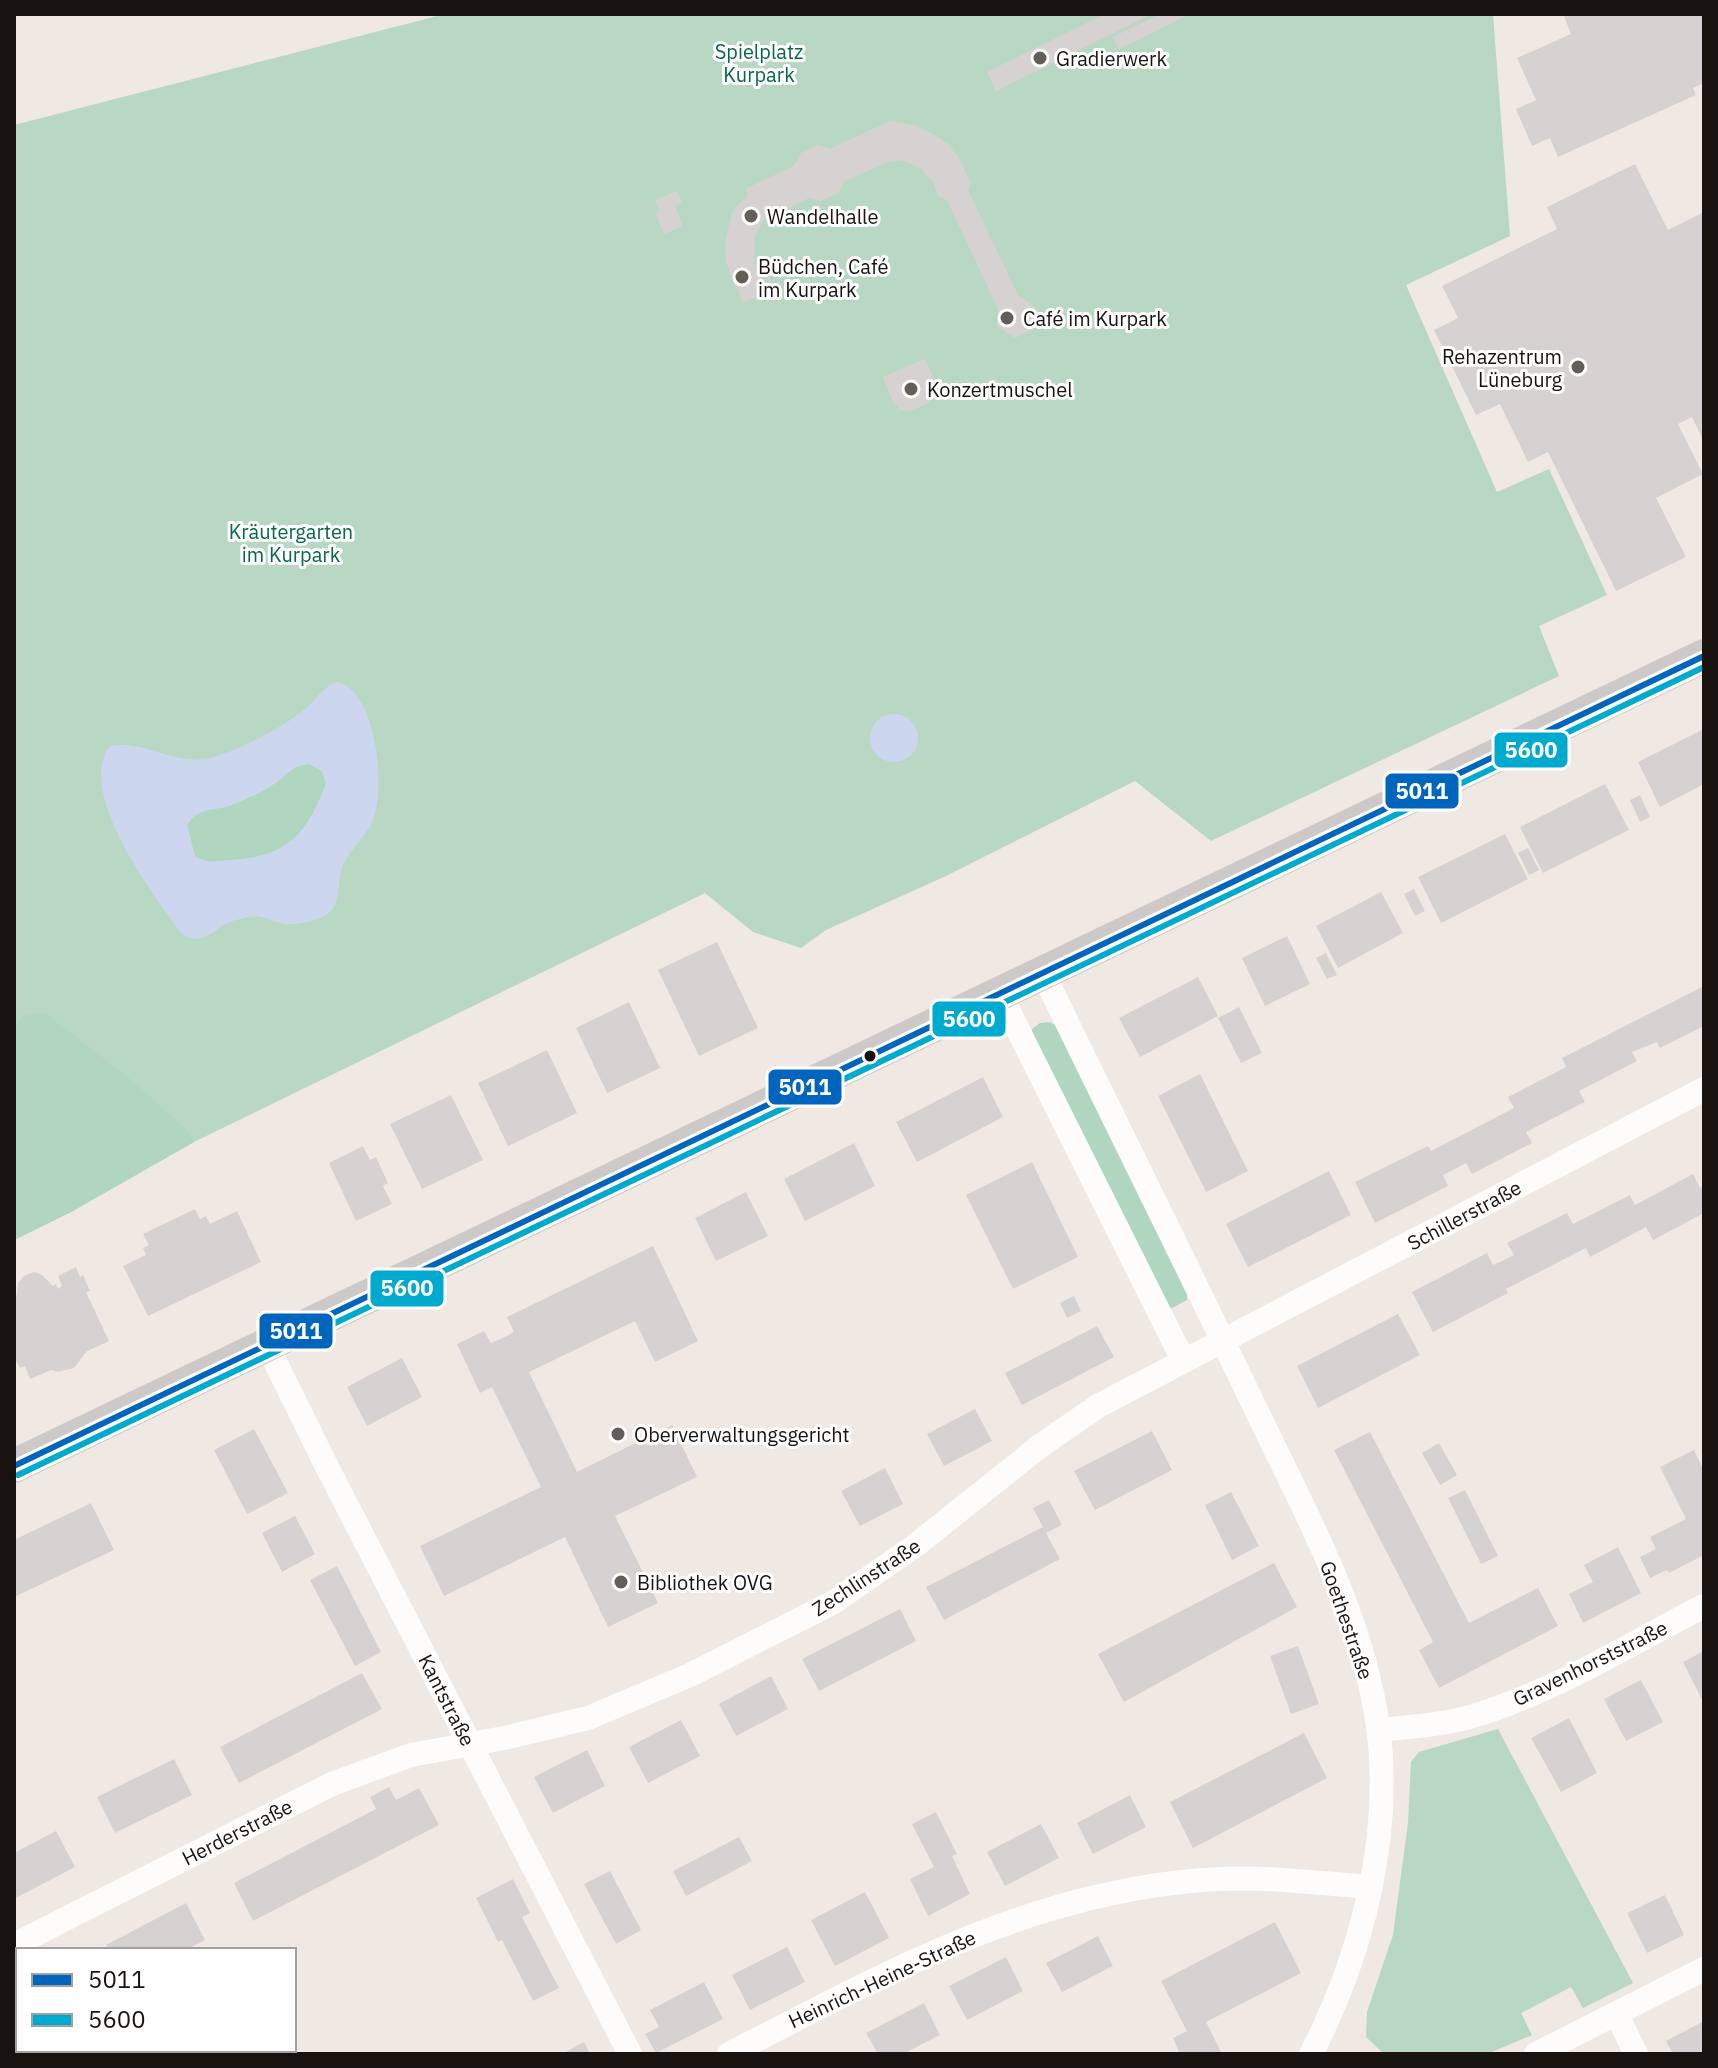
<svg xmlns="http://www.w3.org/2000/svg" width="1718" height="2068" font-family="'IBM Plex Sans',sans-serif">
  <style>
    .green { fill: #b8d8c3 }
    .forest { fill: #b0d6bf }
    .water { fill: #ccd7ef; fill-rule: evenodd }
    .building { fill: #d7d2d2 }
    .lines { fill: none; stroke-linecap: round; stroke-linejoin: round }
    .street { stroke: #fdfcfb; stroke-width: 24 }
    .secondary { stroke: #cdc9c9; stroke-width: 34 }
    .bus-1-casing { stroke: #fff; stroke-width: 12 }
    .bus-2-casing { stroke: #fff; stroke-width: 12 }
    .bus-1 { stroke: #0065bd; stroke-width: 6 }
    .bus-2 { stroke: #00a9ce; stroke-width: 6 }
    .poi-dot { fill: #645e59; stroke: #fff; stroke-width: 3 }
    .bus-dot { fill: #18130f; stroke: #fff; stroke-width: 3 }
    .labels { text-anchor: middle; dominant-baseline: central; stroke-width: 6; stroke-linejoin: round; paint-order: stroke }
    .park-label { font-size: 20px; fill: #076847; stroke: #fff }
    .poi-label { font-size: 20px; fill: #18130f; stroke: #fff; text-anchor: start }
    .street-label { font-size: 20px; fill: #18130f; stroke: #fff }
    .line-badge { stroke: #fff; stroke-width: 3 }
    .badge-label { font-size: 22px; text-anchor: middle; font-weight: bold; fill: #fff }
  </style>
  <rect width="100%" height="100%" fill="#f0e8e2"/>
  <path class="green" d="M445 14H1493L1510 236 1406 285 1497 492 1549 469 1607 595 1539 626 1559 676 1211 841 1135 781 944 877 826 930 801 948 753 932 705 893 194 1142 71 1212 14 1240V125Z
    M1498 1729 1633 1983 1583 2008 1571 1987 1521 2013 1532 2035 1487 2054H1384L1366 2037 1367 2012 1393 1935 1408 1823 1411 1762 1419 1752Z"/>
  <path class="forest" d="M309 764 322 771 326 783C306 835 289 856 232 860 219 861 205 864 195 856L187 825 193 815 279 781 295 766Z
    M45 1013 129 1078 189 1132 194 1142 71 1212 14 1240V1030L23 1014Z
    M1050 1022 1060 1029 1187 1287V1300L1172 1308 1164 1307 1032 1041V1029L1040 1023Z"/>
  <path class="water" d="M337 682C376 692 384 779 375 813 370 834 351 847 343 865 336 881 343 904 326 915 317 921 295 925 284 924 274 922 264 916 254 916 249 916 242 919 236 920 215 925 204 949 182 934 154 896 75 792 110 746 141 739 171 764 206 759 233 754 284 727 305 709 316 700 323 687 337 682ZM309 764 322 771 326 784C306 835 288 856 232 860 219 861 205 864 195 856L187 825C201 804 217 813 237 803 251 797 265 791 277 782 290 773 291 766 309 764Z
    M870 738a24 24 0 1 1 48 0a24 24 0 1 1-48 0Z"/>
  <path class="building" d="M1105 14H1152L996 91 987 72Z
    M1160 14H1190L1119 49 1113 37Z
    M1563 14H1704V83L1693 88 1696 95 1558 157 1550 138 1532 146 1516 109 1536 100 1517 58 1571 34Z
    M890 121 917 126 933 134 948 144 959 158 971 183 968 190 1018 295 1036 308 1034 329 1015 338 997 326 998 309 947 200 938 196 932 180 920 168 905 161H890L845 181 839 192 821 201 809 198 763 220 755 236 754 261 763 281 762 294 743 303 731 277 726 260 725 242 732 212 748 194 745 189 794 166 801 153 817 145 830 149Z
    M1635 164 1668 230 1704 212V442L1692 417 1678 424 1703 474 1656 498 1686 557 1616 591 1548 452 1528 462 1500 404 1476 415 1434 330 1458 318 1442 286 1557 229 1547 207Z
    M677 191 682 202 675 206 683 226 664 234 655 213 660 212 655 200Z
    M925 359 936 383 935 394 929 403 909 411 900 410 892 400 883 377Z
    M1704 729V784L1660 807 1638 762Z
    M1605 784 1629 830 1543 873 1520 827Z
    M1640 795 1650 817 1640 822 1630 800Z
    M1505 834 1528 879 1441 923 1418 877Z
    M1528 848 1539 870 1529 875 1518 853Z
    M1414 889 1425 911 1415 916 1404 894Z
    M1381 892 1403 933 1338 968 1316 926Z
    M1287 936 1310 984 1265 1006 1242 958Z
    M717 942 758 1028 699 1056 658 970Z
    M1326 953 1337 975 1327 979 1316 958Z
    M1198 977 1218 1016 1140 1057 1119 1018Z
    M1704 986V1026L1660 1048 1657 1042 1632 1052 1637 1061 1579 1091 1585 1102 1526 1132 1532 1143 1472 1174 1466 1163 1455 1169 1443 1175 1448 1186 1375 1223 1355 1182 1428 1146 1431 1151 1514 1108 1508 1097 1566 1067 1562 1058Z
    M629 1002 660 1068 607 1093 576 1028Z
    M1239 1007 1262 1053 1241 1063 1218 1018Z
    M547 1050 577 1113 508 1146 478 1083Z
    M1200 1074 1248 1171 1206 1192 1158 1096Z
    M983 1077 1003 1117 917 1162 896 1122Z
    M451 1095 483 1160 422 1189 390 1124Z
    M854 1143 875 1186 805 1221 784 1179Z
    M363 1146 370 1160 376 1157 388 1183 383 1186 392 1204 356 1221 329 1163Z
    M1032 1162 1078 1257 1013 1289 966 1195Z
    M1329 1171 1351 1215 1248 1267 1226 1224Z
    M1693 1174 1700 1188 1704 1186V1213L1653 1240 1646 1227 1590 1257 1586 1248 1506 1289 1508 1293 1433 1332 1412 1292 1487 1253 1493 1265 1502 1261 1514 1255 1507 1243 1567 1213 1573 1224 1630 1195 1635 1205Z
    M746 1192 768 1236 716 1261 695 1218Z
    M195 1209 200 1219 206 1216 210 1224 237 1211 261 1262 148 1316 123 1266 146 1255 143 1248 149 1245 143 1234Z
    M653 1246 698 1341 655 1362 635 1321 529 1372 577 1472 672 1425 697 1477 615 1516 658 1603 608 1627 565 1537 444 1596 420 1546 541 1487 492 1387 480 1393 457 1344 484 1331 491 1343 503 1338 514 1332 507 1317Z
    M76 1267 80 1277 83 1275 90 1291 86 1292 109 1341 87 1351 74 1368 58 1372 51 1370 30 1379 25 1366 20 1368 14 1356V1296L17 1295 18 1283 24 1276 34 1272 42 1275 53 1286 56 1284 58 1289 62 1286 58 1276Z
    M1074 1296 1081 1311 1067 1318 1060 1303Z
    M1398 1314 1420 1355 1318 1408 1297 1366Z
    M1097 1326 1114 1357 1022 1405 1005 1373Z
    M402 1358 422 1397 367 1426 347 1387Z
    M975 1409 992 1441 944 1466 927 1434Z
    M254 1429 288 1493 247 1514 214 1450Z
    M1152 1431 1172 1470 1095 1510 1074 1471Z
    M1370 1432 1469 1623 1538 1588 1558 1626 1439 1688 1419 1650 1433 1642 1334 1450Z
    M1439 1443 1457 1475 1440 1485 1422 1453Z
    M1694 1450 1704 1471V1555L1669 1573 1667 1570 1650 1578 1640 1557 1656 1549 1650 1537 1686 1519 1660 1467Z
    M885 1468 903 1504 860 1526 841 1491Z
    M1465 1490 1498 1556 1481 1564 1448 1498Z
    M1231 1492 1259 1546 1232 1560 1205 1505Z
    M1049 1500 1062 1525 1046 1533 1060 1559 944 1620 926 1587 1043 1527 1033 1508Z
    M91 1503 114 1550 14 1597V1540Z
    M295 1516 315 1554 282 1572 262 1533Z
    M1618 1547 1641 1593 1583 1623 1569 1594 1593 1582 1584 1565Z
    M1274 1563 1297 1607 1124 1702 1098 1654Z
    M337 1566 381 1652 355 1666 310 1580Z
    M900 1609 916 1641 819 1691 802 1659Z
    M1298 1646 1319 1704 1291 1714 1270 1656Z
    M1704 1651V1704L1683 1662Z
    M362 1673 382 1709 239 1783 220 1747Z
    M771 1676 788 1709 736 1736 719 1704Z
    M1641 1680 1663 1722 1626 1741 1604 1699Z
    M1569 1718 1597 1773 1561 1792 1531 1738Z
    M681 1720 700 1756 648 1783 629 1747Z
    M1304 1733 1327 1778 1193 1848 1170 1802Z
    M587 1750 605 1786 553 1813 534 1777Z
    M174 1759 192 1795 115 1833 97 1797Z
    M389 1787 396 1800 419 1788 439 1825 253 1921 234 1883 376 1809 370 1797Z
    M1130 1795 1146 1827 1093 1854 1077 1823Z
    M936 1812 957 1854 952 1856 970 1894 928 1916 910 1879 934 1867 912 1824Z
    M1041 1824 1059 1858 1005 1886 987 1852Z
    M56 1831 75 1867 14 1899V1853Z
    M739 1837 752 1861 686 1896 673 1871Z
    M610 1871 641 1930 616 1944 584 1884Z
    M513 1879 530 1913 522 1917 559 1988 533 2001 502 1940 498 1942 476 1898Z
    M865 1892 889 1938 835 1966 811 1920Z
    M1665 1895 1684 1935 1647 1953 1627 1913Z
    M186 1903 205 1940 186 1950H109L106 1945Z
    M1275 1922 1301 1973 1206 2022 1222 2054H1180L1173 2038 1187 2031 1161 1981Z
    M1098 1936 1113 1966 1062 1992 1046 1963Z
    M787 1947 805 1982 750 2010 732 1975Z
    M1006 1957 1023 1991 967 2020 949 1986Z
    M704 1982 723 2019 656 2053 645 2034 659 2027 650 2010Z
    M18 1991V2038L14 2040V1993Z
    M924 2003 940 2035 903 2054H878L866 2033Z
    M1704 2021V2054H1673L1666 2041Z
    M584 2042 590 2054H562Z"/>
  <g class="lines">
    <path class="street" d="M1043 973C1115 1122 1189 1269 1260 1418 1308 1517 1363 1617 1378 1727 1393 1837 1361 1957 1311 2054
      M1000 994 1183 1360
      M267 1345 326 1465 630 2054
      M1379 1730C1409 1727 1441 1725 1470 1717 1552 1693 1628 1645 1704 1606
      M14 1945 332 1784 411 1755 504 1738 588 1718 690 1675 834 1602 916 1545 1040 1446 1098 1406 1704 1089
      M1617 2015 1636 2054
      M729 2054C883 1975 1025 1894 1202 1880 1258 1875 1315 1883 1371 1887
      M1536 2054 1704 1969"/>
    <path class="secondary" d="M14 1466 1704 656"/>
    <g class="bus-1-casing">
      <path id="bus-1" d="M14 1466 1704 656"/>
    </g>
    <g class="bus-2-casing">
      <path id="bus-2" d="M18 1475 1704 667"/>
    </g>
    <use href="#bus-1" class="bus-1"/>
    <use href="#bus-2" class="bus-2"/>
  </g>
  <g class="poi-dot">
    <circle cx="1040" cy="58" r="8"/>
    <circle cx="751" cy="216" r="8"/>
    <circle cx="742" cy="277" r="8"/>
    <circle cx="1007" cy="318" r="8"/>
    <circle cx="1578" cy="367" r="8"/>
    <circle cx="911" cy="389" r="8"/>
    <circle cx="618" cy="1434" r="8"/>
    <circle cx="621" cy="1582" r="8"/>
  </g>
  <circle class="bus-dot" cx="870" cy="1056" r="7"/>
  <g class="labels">
    <g class="park-label">
      <text x="759" y="51">Spielplatz<tspan x="759" dy="23">Kurpark</tspan></text>
      <text x="291" y="531">Kräutergarten<tspan x="291" dy="23">im Kurpark</tspan></text>
    </g>
    <g class="poi-label">
      <text x="1056" y="58">Gradierwerk</text>
      <text x="767" y="216">Wandelhalle</text>
      <text x="758" y="266">Büdchen, Café<tspan x="758" dy="23">im Kurpark</tspan></text>
      <text x="1023" y="318">Café im Kurpark</text>
      <text x="1562" y="356" text-anchor="end">Rehazentrum<tspan x="1562" dy="23">Lüneburg</tspan></text>
      <text x="927" y="389">Konzertmuschel</text>
      <text x="634" y="1434">Oberverwaltungsgericht</text>
      <text x="637" y="1582">Bibliothek OVG</text>
    </g>
    <g class="street-label">
      <text transform="translate(1464 1215) rotate(-28)">Schillerstraße</text>
      <text transform="translate(866 1577) rotate(-33)">Zechlinstraße</text>
      <text transform="translate(1347 1620) rotate(71)">Goethestraße</text>
      <text transform="translate(1590 1663) rotate(-26)">Gravenhorststraße</text>
      <text transform="translate(447 1700) rotate(63)">Kantstraße</text>
      <text transform="translate(237 1832) rotate(-27)">Herderstraße</text>
      <text transform="translate(882 1979) rotate(-25)">Heinrich-Heine-Straße</text>
    </g>
  </g>
  <g class="line-badge">
    <rect x="1493" y="731" width="76" height="38" rx="8" fill="#00a9ce"/>
    <rect x="1384" y="772" width="76" height="38" rx="8" fill="#0065bd"/>
    <rect x="931" y="1000" width="76" height="38" rx="8" fill="#00a9ce"/>
    <rect x="767" y="1068" width="76" height="38" rx="8" fill="#0065bd"/>
    <rect x="369" y="1269" width="76" height="39" rx="8" fill="#00a9ce"/>
    <rect x="258" y="1312" width="76" height="38" rx="8" fill="#0065bd"/>
  </g>
  <g class="badge-label">
    <text x="1531" y="758">5600</text>
    <text x="1422" y="799">5011</text>
    <text x="969" y="1027">5600</text>
    <text x="805" y="1095">5011</text>
    <text x="407" y="1296">5600</text>
    <text x="296" y="1339">5011</text>
  </g>
  <rect width="1718" height="2068" fill="none" stroke="#18130f" stroke-width="32"/>
  <rect x="16" y="1948" width="280" height="104" fill="#ffffff" stroke="#a3a19f" stroke-width="2"/>
  <rect x="32" y="1974" width="40" height="12" fill="#0065bd" stroke="#a3a19f" stroke-width="2"/>
  <text x="88" y="1988" font-size="24" fill="#18130f">5011</text>
  <rect x="32" y="2014" width="40" height="12" fill="#00a9ce" stroke="#a3a19f" stroke-width="2"/>
  <text x="88" y="2028" font-size="24" fill="#18130f">5600</text>
</svg>
